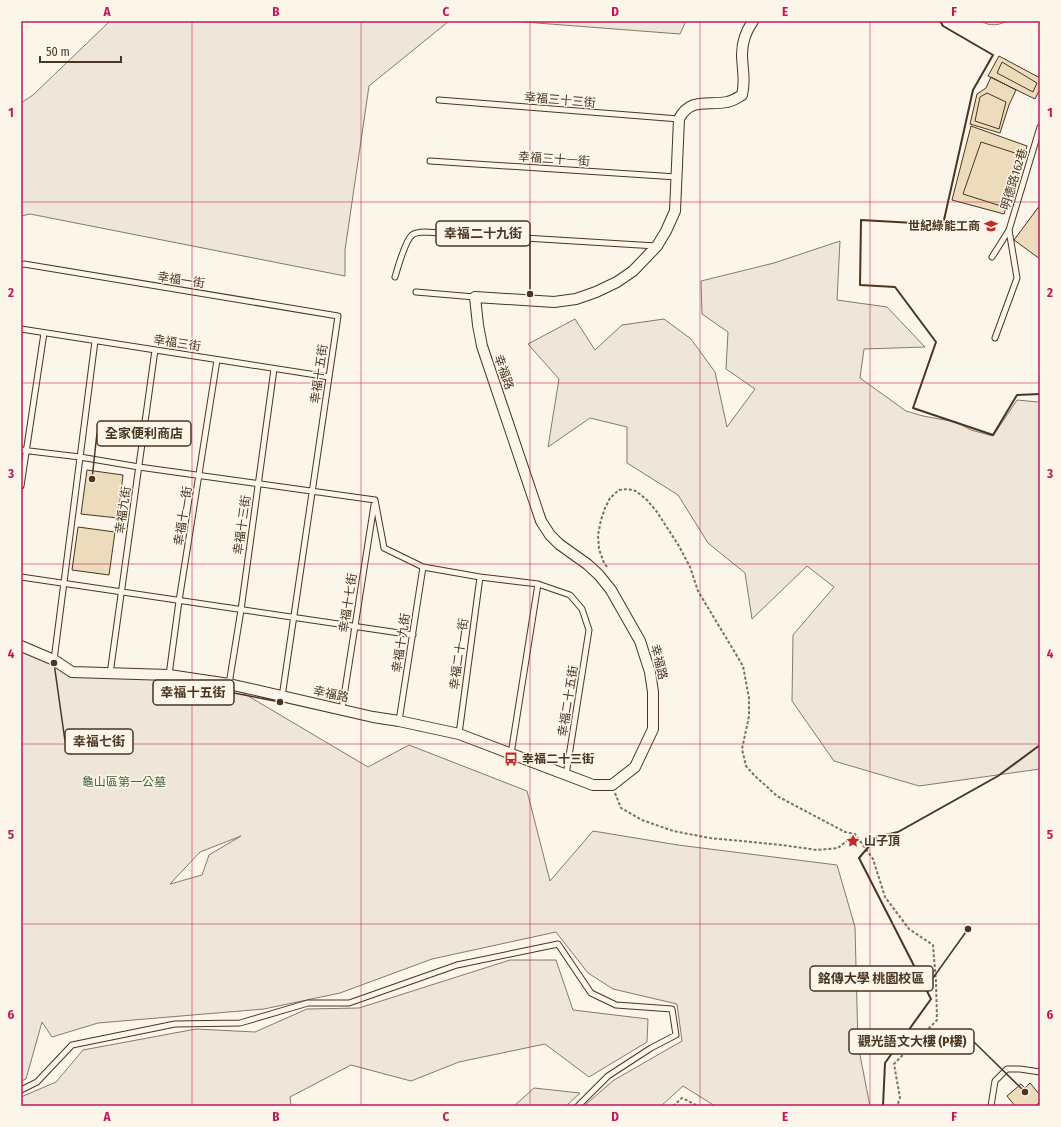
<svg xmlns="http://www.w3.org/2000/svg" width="1061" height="1127" font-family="'Fira Sans Condensed','Noto Sans TC',sans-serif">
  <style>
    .green { fill: #ede6d9; stroke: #887966; fill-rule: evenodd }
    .building { fill: #ecdcbc; stroke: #4a3520 }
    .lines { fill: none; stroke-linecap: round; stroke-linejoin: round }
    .lane-casing { stroke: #4a3520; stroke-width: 7 }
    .street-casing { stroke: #4a3520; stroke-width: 12 }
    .path { stroke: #7f6f5c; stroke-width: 2; stroke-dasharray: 3 2; stroke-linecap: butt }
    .lane { stroke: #fbf6e9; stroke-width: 5 }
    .street { stroke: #fbf6e9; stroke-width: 10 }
    .wall { stroke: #4a3520; stroke-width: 2 }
    .grid { fill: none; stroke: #c2185b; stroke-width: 1; stroke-opacity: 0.55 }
    .labels { text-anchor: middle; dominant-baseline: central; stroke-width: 3; stroke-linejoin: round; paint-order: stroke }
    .street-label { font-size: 12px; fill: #4a3520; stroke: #fbf6e9 }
    .poi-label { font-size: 12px; font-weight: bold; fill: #4a3520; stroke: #fbf6e9; text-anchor: start }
    .park-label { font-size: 12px; fill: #436837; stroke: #fbf6e9 }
    .leader { fill: none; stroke: #4a3520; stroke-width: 1.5 }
    .callout-dot { fill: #4a3520; stroke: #fbf6e9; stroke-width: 1.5 }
    .callout { fill: #fbf6e9; stroke: #4a3520; stroke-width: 1.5 }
    .callout-label { font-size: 13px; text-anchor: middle; font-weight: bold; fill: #4a3520 }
    .neatline { fill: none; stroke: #c2185b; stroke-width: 1.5 }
    .grid-label { font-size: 13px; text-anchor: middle; font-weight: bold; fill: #c2185b }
  </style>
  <rect width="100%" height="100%" fill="#fbf6e9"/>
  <path class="green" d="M111 21H449L369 86 345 250V276L30 214 21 216V103L33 95 109 22Z
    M511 21H686L680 34Z
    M981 21H1008C999 25 990 27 981 21Z
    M840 241 837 300 887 307 925 347 864 349 860 378 906 411 923 416 956 422 971 430 993 436 1017 400 1038 402 1040 400V769L919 786 834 761 792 701 793 635 834 587 807 566 752 619 745 573 708 543 678 495 627 463V427L590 418 548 447 559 379 528 344 575 319 595 350 622 325 664 319 691 339 715 372 727 427 755 389 726 369 728 332 702 314 701 281 774 263Z
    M21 651 52 663 71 676 169 680 238 690 368 767 409 745 527 791 550 881 593 831 678 845 837 865 855 927 858 1045 870 1106H715L683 1086 661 1106H584L614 1080 682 1041 677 1004 613 989 588 973 556 932 432 959 340 993 264 1009 98 1023 52 1037 42 1022 26 1079 21 1081ZM241 836 209 855 202 875 170 884 200 852Z
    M510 960H556L573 1010 648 1019 647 1042 589 1077 545 1044 459 1062 411 1081 351 1065 290 1097 291 1106H21V1097L56 1082 83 1050 196 1029 255 1032 307 1009 359 1008Z
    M534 1088 580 1093 566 1106H514Z"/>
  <path class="building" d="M999 56 1040 78V89L1035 99 988 76Z
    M1002 62 1037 83 1033 92 997 73Z
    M991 77 1016 90 1009 105 1000 133 970 124 977 94 986 88Z
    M987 93 1006 102 999 129 975 121 980 97Z
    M971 126 1027 146 1004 214 952 200Z
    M981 142 1018 154 1001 206 963 194Z
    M1040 205V259L1014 240Z
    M87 470 123 475 118 518 81 514Z
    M78 527 115 532 109 575 72 570Z
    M1030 1083 1040 1095V1102L1035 1106H1015L1007 1096 1021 1084 1025 1088Z"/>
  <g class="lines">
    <g class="lane-casing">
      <path id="lane" d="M439 100 679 119
        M430 161 677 177
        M992 257 1009 230 1040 127
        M21 265 24 264 338 316 282 697
        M395 277C398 267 405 241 412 235 416 232 420 232 425 232L656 246
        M416 292 475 297
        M21 329 329 377
        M995 338 1017 278 1009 230
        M21 450 80 457 139 467 375 500
        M21 486 44 333
        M375 500 384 548 423 567 480 577 538 584 570 595 582 609 589 630 566 775
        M21 577 413 635
        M54 660 95 341
        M110 674 155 350
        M169 675 179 601 217 360
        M229 684 241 610 274 369
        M342 709 374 505
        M399 721 423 567
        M459 734 480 577
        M511 754 538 584
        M21 1090 37 1082 72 1045 175 1024 240 1023 308 1003H349L457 965 558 944 591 993 616 1005 672 1009 676 1035 651 1048 608 1076 578 1106
        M991 1106 995 1081 1007 1069H1020L1040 1072"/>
    </g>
    <g class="street-casing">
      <path id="street" d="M21 646 54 660 72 672 169 675 229 684 373 717 399 721 459 734 593 785H612L635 767 653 729V692L650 672 640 641 611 590 599 575 587 564 559 544 550 535 541 521 482 346 478 325 475 297 554 302 576 299 596 292 617 282 633 271 657 246 666 231 675 211 679 119C690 97 708 106 727 102 733 101 737 98 742 95 746 80 742 69 742 54 742 42 746 31 753 21"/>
    </g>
    <path class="path" d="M607 567 604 563 599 549 598 535 601 520 605 508 610 498 619 490 628 489 636 491 647 500 657 512 679 546 690 567 698 591 743 666 749 698V716L742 749 746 766 754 775 777 796 845 832 855 834 873 859 885 897 909 929 933 945 936 982 937 1020 894 1064 900 1098 897 1106
      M615 793 621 808 642 820 673 831 710 838 782 845 817 850 838 848 855 834
      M673 1106 682 1098 698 1106"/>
    <use href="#lane" class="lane"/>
    <use href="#street" class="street"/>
    <path class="wall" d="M940 21 943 26 993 55 973 90 942 229 914 223 861 220 860 285 895 287 936 342 913 408 993 435 1017 395 1040 394
      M883 1106 885 1063 931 999 859 858 877 837 898 832 998 776 1040 745"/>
  </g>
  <path class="grid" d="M192 21V1106M361 21V1106M530 21V1106M700 21V1106M870 21V1106M21 202H1040M21 383H1040M21 564H1040M21 744H1040M21 924H1040"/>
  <defs>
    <g id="school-bare" transform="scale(1.08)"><path d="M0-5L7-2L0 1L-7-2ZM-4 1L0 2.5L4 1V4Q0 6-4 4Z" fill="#c62828" stroke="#fbf6e9" stroke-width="2.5" paint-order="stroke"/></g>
    <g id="bus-bare" transform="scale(1.08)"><path d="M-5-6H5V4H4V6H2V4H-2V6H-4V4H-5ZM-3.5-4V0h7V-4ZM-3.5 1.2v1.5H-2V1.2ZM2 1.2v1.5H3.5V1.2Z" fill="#c62828" stroke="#fbf6e9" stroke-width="2.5" paint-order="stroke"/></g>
    <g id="sight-bare" transform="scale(1.08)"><path d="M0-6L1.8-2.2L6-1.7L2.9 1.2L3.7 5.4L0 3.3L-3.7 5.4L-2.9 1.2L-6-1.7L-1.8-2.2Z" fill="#c62828" stroke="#fbf6e9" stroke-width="2.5" paint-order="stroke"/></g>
  </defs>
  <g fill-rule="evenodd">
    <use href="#school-bare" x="991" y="226"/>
    <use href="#bus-bare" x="511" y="759"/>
    <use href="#sight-bare" x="853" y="841"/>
  </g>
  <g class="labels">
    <g class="street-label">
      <text transform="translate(560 100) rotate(5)">幸福三十三街</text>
      <text transform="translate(554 159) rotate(4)">幸福三十一街</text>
      <text transform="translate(1014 179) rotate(-73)">明德路162巷</text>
      <text transform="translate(181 280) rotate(9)">幸福一街</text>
      <text transform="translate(177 343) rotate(9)">幸福三街</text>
      <text transform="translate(504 372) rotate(71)">幸福路</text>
      <text transform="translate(319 374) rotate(-82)">幸福十五街</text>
      <text transform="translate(123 510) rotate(-82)">幸福九街</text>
      <text transform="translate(183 516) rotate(-81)">幸福十一街</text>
      <text transform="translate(242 525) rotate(-82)">幸福十三街</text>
      <text transform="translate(348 603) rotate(-81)">幸福十七街</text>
      <text transform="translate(401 643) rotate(-81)">幸福十九街</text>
      <text transform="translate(459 654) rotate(-82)">幸福二十一街</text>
      <text transform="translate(659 662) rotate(76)">幸福路</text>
      <text transform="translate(331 694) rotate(12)">幸福路</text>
      <text transform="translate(568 701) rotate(-81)">幸福二十五街</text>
    </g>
    <g class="poi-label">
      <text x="980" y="226" text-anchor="end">世紀綠能工商</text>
      <text x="522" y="759">幸福二十三街</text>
      <text x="864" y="841">山子頂</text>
    </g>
    <g class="park-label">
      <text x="124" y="782">龜山區第一公墓</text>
    </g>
  </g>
  <path class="leader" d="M530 294L530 234M92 479L97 433M280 702L234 693M54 663L65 741M968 929L933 978M1025 1092L974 1042"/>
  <g class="callout-dot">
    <circle cx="530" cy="294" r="4"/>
    <circle cx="92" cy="479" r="4"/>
    <circle cx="280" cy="702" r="4"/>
    <circle cx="54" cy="663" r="4"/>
    <circle cx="968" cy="929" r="4"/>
    <circle cx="1025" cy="1092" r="4"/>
  </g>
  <g class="callout">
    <rect x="436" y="221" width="94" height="25" rx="4"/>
    <rect x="97" y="421" width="94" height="25" rx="4"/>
    <rect x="153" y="680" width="81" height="25" rx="4"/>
    <rect x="65" y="729" width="68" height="25" rx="4"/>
    <rect x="810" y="966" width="123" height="25" rx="4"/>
    <rect x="849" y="1029" width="125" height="25" rx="4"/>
  </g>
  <g class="callout-label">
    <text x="483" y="238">幸福二十九街</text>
    <text x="144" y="438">全家便利商店</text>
    <text x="193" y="697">幸福十五街</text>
    <text x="99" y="746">幸福七街</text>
    <text x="871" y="983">銘傳大學 桃園校區</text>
    <text x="912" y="1046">觀光語文大樓 (P樓)</text>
  </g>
  <rect width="1061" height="1127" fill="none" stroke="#fbf6e9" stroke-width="44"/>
  <path d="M40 56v6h81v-6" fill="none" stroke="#4a3520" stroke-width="2"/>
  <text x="46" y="56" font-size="12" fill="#4a3520" stroke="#fbf6e9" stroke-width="3" paint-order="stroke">50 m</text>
  <rect x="22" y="22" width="1017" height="1083" class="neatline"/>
  <g class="grid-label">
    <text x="107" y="16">A</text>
    <text x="276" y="16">B</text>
    <text x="446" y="16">C</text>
    <text x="615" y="16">D</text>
    <text x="785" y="16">E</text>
    <text x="954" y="16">F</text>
    <text x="11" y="117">1</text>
    <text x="1050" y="117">1</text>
    <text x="11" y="297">2</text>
    <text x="1050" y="297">2</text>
    <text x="11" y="478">3</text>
    <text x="1050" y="478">3</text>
    <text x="11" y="658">4</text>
    <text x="1050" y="658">4</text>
    <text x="11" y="839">5</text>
    <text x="1050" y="839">5</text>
    <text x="11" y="1019">6</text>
    <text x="1050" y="1019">6</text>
    <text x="107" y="1121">A</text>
    <text x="276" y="1121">B</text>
    <text x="446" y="1121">C</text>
    <text x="615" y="1121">D</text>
    <text x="785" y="1121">E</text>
    <text x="954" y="1121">F</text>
  </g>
</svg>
